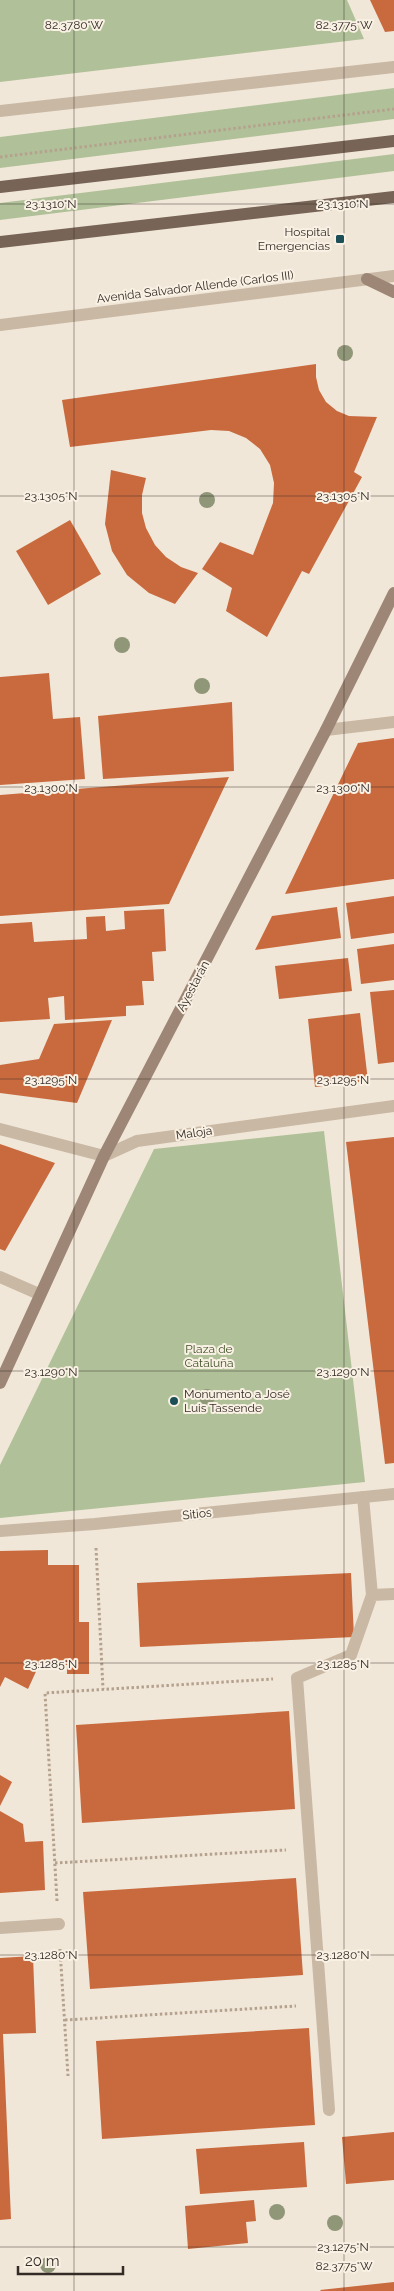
<svg xmlns="http://www.w3.org/2000/svg" width="394" height="2291" font-family="Raleway,sans-serif">
  <style>
    .green { fill: #b0c098 }
    .building { fill: #c96a3e }
    .lines { fill: none; stroke-linecap: round; stroke-linejoin: round }
    .path { stroke: #b5a28e; stroke-width: 3; stroke-dasharray: 2.5 2.5; stroke-linecap: butt }
    .service { stroke: #c9b8a4; stroke-width: 12 }
    .minor { stroke: #c9b8a4; stroke-width: 12 }
    .secondary { stroke: #9d8675; stroke-width: 12 }
    .primary { stroke: #776456; stroke-width: 12 }
    .tree { fill: #909678 }
    .ticks { fill: none; stroke: #342b26; stroke-width: 1; stroke-opacity: 0.45 }
    .poi-dot { fill: #1b4e57; stroke: #f9f1e4; stroke-width: 2 }
    .labels { text-anchor: middle; dominant-baseline: central; stroke-width: 4; stroke-linejoin: round; paint-order: stroke }
    .poi-label { font-size: 12px; fill: #342b26; stroke: #f9f1e4; text-anchor: end }
    .street-label { font-size: 12px; fill: #342b26; stroke: #f9f1e4 }
    .park-label { font-size: 12px; fill: #415329; stroke: #f9f1e4 }
    .ticks-label { font-size: 12px; text-anchor: middle; fill: #342b26; stroke: #f9f1e4; stroke-width: 4; stroke-linejoin: round; paint-order: stroke }
  </style>
  <rect width="100%" height="100%" fill="#f1e7d8"/>
  <path class="green" d="M0 0H347L364 39 0 82Z
    M394 88V119L0 168V137Z
    M394 154V171L0 220V203Z
    M324 1131 365 1482 0 1518V1465L154 1149Z"/>
  <path class="building" d="M370 0H394V31L385 32Z
    M316 364V377L319 390 326 402 337 411 349 416 377 417 354 472 362 477 309 574 302 571 267 637 226 611 232 588 202 569 220 542 253 555 273 503 274 483 270 465 260 449 246 438 229 431 211 430 70 447 62 400Z
    M111 470 146 478 142 495V513L146 528 155 545 166 557 181 567 198 573 175 604 149 593 127 575 112 551 105 524Z
    M70 520 101 574 48 605 16 551Z
    M49 673 53 719 80 717 85 779 0 785V677Z
    M232 702 234 771 103 779 98 716Z
    M394 738V879L285 894 358 743Z
    M229 777 169 904 0 916V795Z
    M394 896V933L351 939 346 903Z
    M337 907 341 938 255 950 272 916Z
    M164 909 166 951 152 952 154 981H142L144 1005 126 1006V1016L65 1020 64 996 48 998 50 1019 0 1022V924L32 922 34 942 87 939 86 917 105 916 106 931 125 929 124 911Z
    M394 944V980L361 984 357 949Z
    M348 958 352 991 279 999 275 966Z
    M394 990V1062L378 1064 370 992Z
    M360 1013 368 1081 315 1087 308 1019Z
    M112 1020 77 1103 0 1093V1065L39 1059 54 1024Z
    M394 1137V1463L385 1464 346 1142Z
    M0 1144 55 1163 5 1251 0 1249Z
    M48 1550V1565H79V1622H89V1674H67V1665H39L28 1689 5 1677 0 1687V1551Z
    M351 1573 354 1637 140 1647 137 1583Z
    M289 1711 295 1809 82 1823 76 1725Z
    M0 1775 12 1782 0 1806Z
    M0 1811 23 1824 25 1842 43 1841 45 1890 0 1893Z
    M296 1878 303 1975 90 1989 83 1892Z
    M33 1956 36 2033 3 2034 11 2219 0 2220V1958Z
    M309 2028 315 2125 102 2139 96 2041Z
    M394 2132V2180L346 2184 342 2137Z
    M304 2142 307 2187 200 2194 196 2149Z
    M254 2200 256 2221 246 2222 248 2243 188 2249 185 2206Z
    M394 2282V2291H321L320 2290Z"/>
  <g class="lines">
    <path class="path" d="M0 157 394 109
      M96 1548 103 1689
      M55 1863 286 1850
      M57 1901 45 1693 273 1679
      M60 1949 68 2076
      M65 2020 296 2006"/>
    <path class="service" d="M363 1497 372 1595 394 1594
      M329 2110 297 1678 351 1655 372 1595"/>
    <path class="minor" d="M0 111 394 67
      M0 325 394 276
      M326 730 394 722
      M0 1129 104 1156 137 1141 394 1106
      M0 1277 39 1294
      M0 1531 95 1524 394 1494
      M0 1928 59 1924"/>
    <path class="secondary" d="M367 279 394 292
      M0 1383 104 1156 326 730 394 593"/>
    <path class="primary" d="M0 187 394 141
      M0 242 394 197"/>
  </g>
  <g class="tree">
    <circle cx="345" cy="353" r="8"/>
    <circle cx="207" cy="500" r="8"/>
    <circle cx="122" cy="645" r="8"/>
    <circle cx="202" cy="686" r="8"/>
    <circle cx="207" cy="1397" r="8"/>
    <circle cx="277" cy="2212" r="8"/>
    <circle cx="335" cy="2223" r="8"/>
    <circle cx="48" cy="2265" r="8"/>
  </g>
  <path class="ticks" d="M74 0V2291M344 0V2291M0 204H394M0 496H394M0 787H394M0 1079H394M0 1371H394M0 1663H394M0 1955H394M0 2247H394"/>
  <g class="poi-dot">
    <rect x="335" y="234" width="10" height="10" rx="2.5"/>
    <circle cx="174" cy="1401" r="5"/>
  </g>
  <g class="labels">
    <g class="poi-label">
      <text x="330" y="232">Hospital<tspan x="330" dy="14">Emergencias</tspan></text>
      <text x="184" y="1394" text-anchor="start">Monumento a José<tspan x="184" dy="14">Luis Tassende</tspan></text>
    </g>
    <g class="street-label">
      <text transform="translate(195 287) rotate(-7)">Avenida Salvador Allende (Carlos III)</text>
      <text transform="translate(193 986) rotate(-62)">Ayestarán</text>
      <text transform="translate(194 1133) rotate(-8)">Maloja</text>
      <text transform="translate(197 1514) rotate(-6)">Sitios</text>
    </g>
    <g class="park-label">
      <text x="209" y="1349">Plaza de<tspan x="209" dy="14">Cataluña</tspan></text>
    </g>
  </g>
  <g class="ticks-label">
    <text x="74" y="29">82.3780°W</text>
    <text x="344" y="29">82.3775°W</text>
    <text x="51" y="208">23.1310°N</text>
    <text x="343" y="208">23.1310°N</text>
    <text x="51" y="500">23.1305°N</text>
    <text x="343" y="500">23.1305°N</text>
    <text x="51" y="792">23.1300°N</text>
    <text x="343" y="792">23.1300°N</text>
    <text x="51" y="1084">23.1295°N</text>
    <text x="343" y="1084">23.1295°N</text>
    <text x="51" y="1376">23.1290°N</text>
    <text x="343" y="1376">23.1290°N</text>
    <text x="51" y="1668">23.1285°N</text>
    <text x="343" y="1668">23.1285°N</text>
    <text x="51" y="1959">23.1280°N</text>
    <text x="343" y="1959">23.1280°N</text>
    <text x="343" y="2251">23.1275°N</text>
    <text x="344" y="2270">82.3775°W</text>
  </g>
  <path d="M18 2266v8h105v-8" fill="none" stroke="#342b26" stroke-width="2.5"/>
  <text x="25" y="2266" font-size="15" fill="#342b26" stroke="#f9f1e4" stroke-width="4" paint-order="stroke">20 m</text>
</svg>
